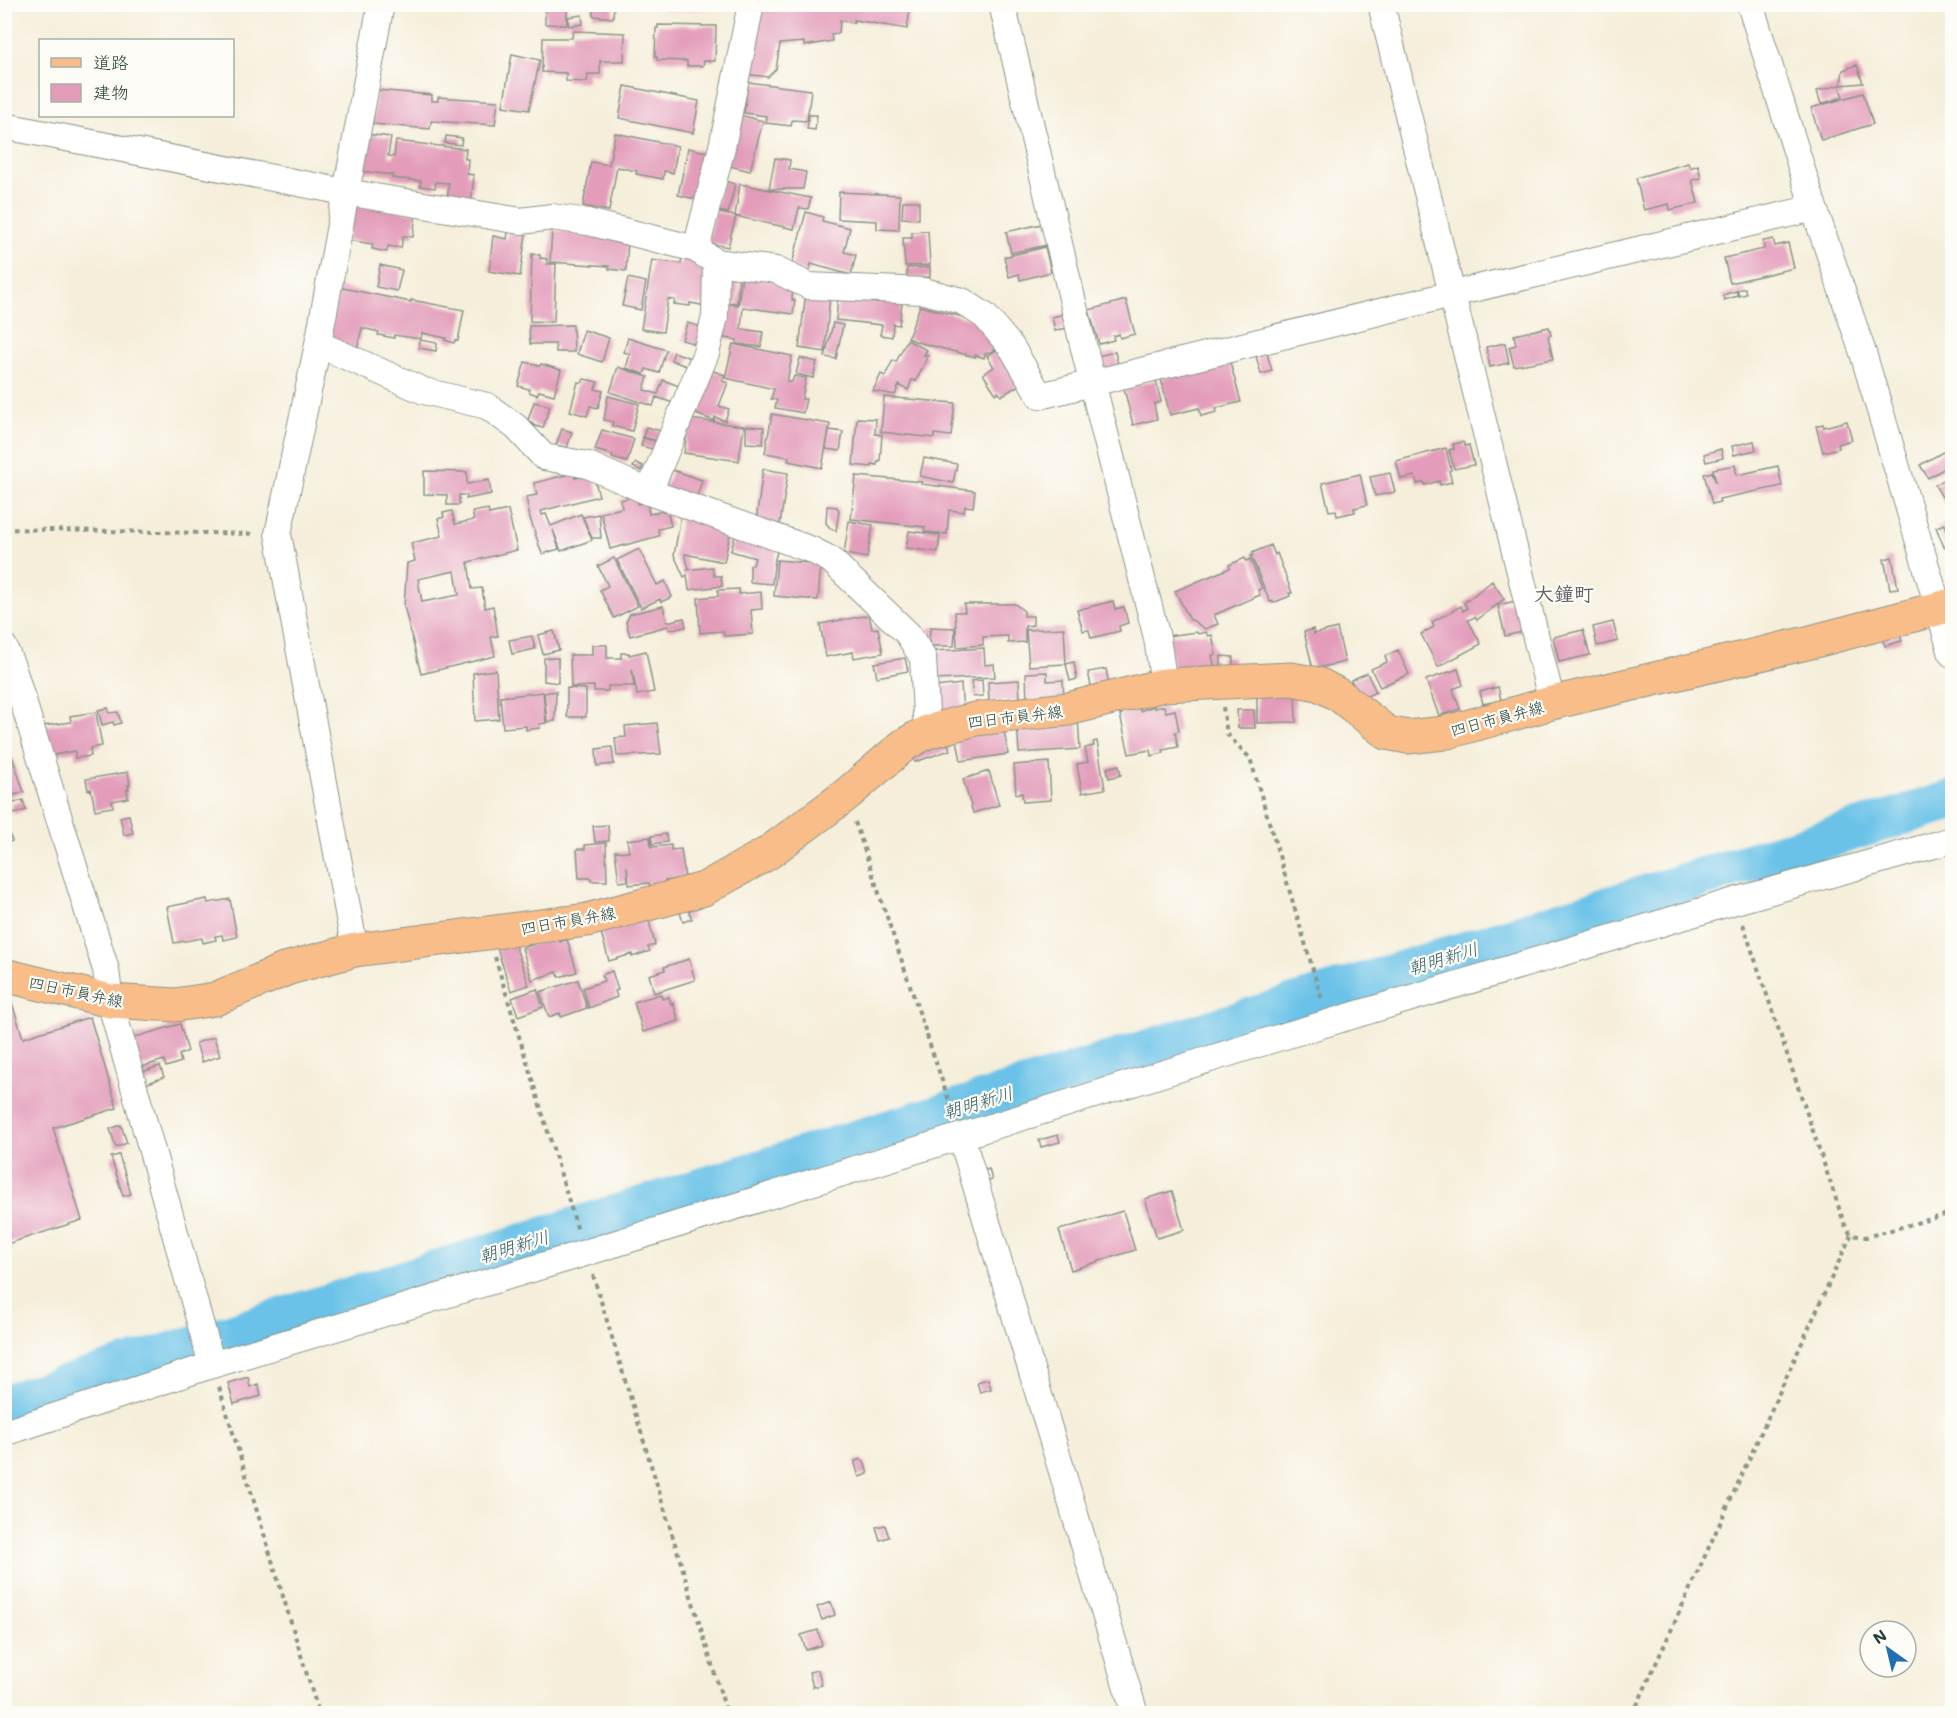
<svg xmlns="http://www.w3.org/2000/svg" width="1957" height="1718" font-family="Mali,'Klee One',sans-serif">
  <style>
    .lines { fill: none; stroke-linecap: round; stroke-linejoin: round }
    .river { stroke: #6ac2e8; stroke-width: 40 }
    .building { fill: #e39dbb; fill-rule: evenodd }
    .minor-casing { stroke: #8a9687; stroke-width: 28 }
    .major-casing { stroke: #8a9687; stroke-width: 35 }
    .path { stroke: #8a9687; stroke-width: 4; stroke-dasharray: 4.5 4.5; stroke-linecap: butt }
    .minor { stroke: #fff; stroke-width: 26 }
    .major { stroke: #f9bd89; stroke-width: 33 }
    .labels { text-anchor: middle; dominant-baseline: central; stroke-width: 4.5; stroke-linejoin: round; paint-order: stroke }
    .street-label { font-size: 16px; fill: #1f3d34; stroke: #fdfcf7 }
    .water-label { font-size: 18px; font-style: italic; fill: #325e61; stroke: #fdfcf7 }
    .quarter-label { font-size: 20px; font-weight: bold; fill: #645f63; stroke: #fdfcf7 }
  </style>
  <rect width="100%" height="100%" fill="#fdfcf7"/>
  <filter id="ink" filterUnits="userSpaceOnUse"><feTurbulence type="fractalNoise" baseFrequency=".0167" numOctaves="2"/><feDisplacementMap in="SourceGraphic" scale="12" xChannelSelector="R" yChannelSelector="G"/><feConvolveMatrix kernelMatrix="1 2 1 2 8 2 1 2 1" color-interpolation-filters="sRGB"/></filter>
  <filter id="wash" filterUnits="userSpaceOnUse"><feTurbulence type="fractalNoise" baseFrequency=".008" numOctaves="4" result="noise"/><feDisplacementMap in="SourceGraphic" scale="24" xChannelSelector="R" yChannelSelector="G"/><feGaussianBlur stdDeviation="1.35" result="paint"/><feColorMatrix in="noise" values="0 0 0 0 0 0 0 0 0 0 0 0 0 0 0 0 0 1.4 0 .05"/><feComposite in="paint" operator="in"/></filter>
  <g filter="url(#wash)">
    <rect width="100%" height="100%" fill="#f5eeda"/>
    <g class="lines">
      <path class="river" d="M4 1404 1952 800"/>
    </g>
    <g id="blocks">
      <path class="building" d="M545 4H567V25L545 24Z
        M594 4H614L613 18 593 16Z
        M671 4H716V8L671 11Z
        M809 4H911L907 29 854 20V23L840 20 839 33 831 34 832 41 804 46V42L780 44 776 69 768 77 745 74 755 12 809 8Z
        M582 15 583 24 569 26 568 17Z
        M658 25 716 26 715 61H704L703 66H687V61L657 60V57H655L656 28H658Z
        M573 31 625 33 624 61H600V74H588L587 82 566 81V73L542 72 543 38H572Z
        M512 54 540 60 529 110 503 106Z
        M1857 65 1863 83 1841 85 1843 70Z
        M748 82 811 90 807 121 792 120 791 126 766 123 767 116 744 113Z
        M1839 85 1843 97 1821 104 1817 91Z
        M625 86 699 101 693 133 619 118Z
        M376 90 432 95V101H438V97L498 101 495 125 431 121 430 129 373 124Z
        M1863 93 1873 124 1821 140 1811 108Z
        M740 115 763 121 750 171 726 165Z
        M809 115H817L815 130 807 129Z
        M615 133 678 146 673 173 664 171 663 179 636 174 637 171 617 167 609 211 583 206 591 162 609 165Z
        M365 134 391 137 388 156 394 157 396 141 466 149 465 159H468L467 174 474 175 471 203 447 201 449 183 436 182 435 188 420 186 421 181 392 178 393 175 360 171Z
        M446 136 462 138 461 145 445 143Z
        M688 148 711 153 700 200 678 195Z
        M775 158 790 160 789 169 806 172 803 189H769Z
        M1688 163 1690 168 1698 165 1701 178 1692 180 1698 203 1670 210 1669 204 1644 210 1636 178Z
        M722 180 735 184 728 213 715 210Z
        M740 184 811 198 808 209 799 208 794 229 735 216Z
        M839 192 900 195 899 230 877 229V221L838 219Z
        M903 201H919V219L902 218Z
        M353 204 416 213 413 237 403 236 401 248 388 246 387 252 372 249 373 244 347 240Z
        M715 212 736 216 728 247 708 243Z
        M806 212 823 217 822 221 850 228 844 252 856 255 851 275 811 264 809 273 791 268Z
        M1042 224 1047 245 1011 253 1006 232Z
        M552 230 611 234 628 240 626 271 609 269V266L550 262Z
        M928 231 930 265 905 266 903 238H912V232Z
        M508 232 526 234 520 276 489 271 493 236 507 239Z
        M1773 239 1775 246 1788 243 1794 268 1730 283 1724 258 1764 249 1763 241Z
        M1045 247 1051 272 1020 280 1019 274 1009 277 1004 257Z
        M532 254 540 255V258L547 259V264H556L554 322 530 321Z
        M682 257 696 259 703 269 707 306 690 303V306L674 304 675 300 668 299 663 332 641 329 652 260 681 264Z
        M380 265 402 270 397 291 376 287Z
        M930 267V277L907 278V268Z
        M723 276 739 277 737 303 721 302Z
        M742 276 793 286 792 300H795L793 314 743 307 741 329 763 332 761 347 737 344V340L718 337 722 303 738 305Z
        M628 278 646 282 641 310 622 306Z
        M338 287 411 302V300L464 310 458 341 455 340 454 343 445 340 446 338 422 333 421 339 394 335V338L378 335 379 332 362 328 357 350 333 341 329 333Z
        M1745 288 1746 294 1739 296 1737 290Z
        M1736 291 1738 296 1724 300 1723 295Z
        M806 292 830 295 825 352 799 348Z
        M838 294 903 296 899 325 893 324 892 337 880 335 882 325 836 320Z
        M1126 300 1135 334 1120 338 1119 334 1113 336 1114 340 1099 344 1089 310Z
        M920 306 975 320 996 343 995 350 985 354 984 358 975 355V357L917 342 908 338Z
        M1067 313 1071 327 1055 331 1052 317Z
        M687 323 705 328 699 345 682 340Z
        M833 323 843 325 836 359 825 357Z
        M573 325 574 352H556L555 344H530L529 326Z
        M1549 327 1551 335 1548 336 1553 359 1514 366 1509 347 1516 345 1514 335Z
        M584 330 609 338 602 362 577 354Z
        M628 338 666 350 659 373 646 369 644 374 626 368 630 354 624 352Z
        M420 340 437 343 436 351 419 348Z
        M907 340 927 350 924 355 928 356 916 381 912 380 908 390 899 385 895 395 873 391 881 374 885 376 893 360 896 362Z
        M1505 343 1509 363 1490 367 1486 347Z
        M733 344 792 356 787 382H792L794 376 806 378 802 399H806L803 413 775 408 777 400 771 399 774 389 725 378Z
        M998 349 1021 384 1001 396 998 392 996 394 983 374 994 367 987 356Z
        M674 352 690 358 686 366 671 360Z
        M1115 352 1119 368 1100 372 1097 356Z
        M1267 353 1272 371 1261 374 1256 356Z
        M800 358 817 362 813 378 796 374Z
        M525 362 540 366 541 364 561 370 554 395 539 391 537 395 529 392V389L518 386Z
        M1230 362 1241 402 1216 408 1217 412 1201 416 1199 408 1170 415 1161 379Z
        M618 367 648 377 644 390 658 394 663 380 679 386 673 403 656 397 653 406 610 392Z
        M708 369 725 375 722 381 728 383 719 406 729 409 725 421 715 417 714 421 691 412Z
        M584 379 598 382 595 389 603 391 598 408 590 406 587 416 570 411 578 382 582 383Z
        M1156 380 1161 402 1154 404 1157 419 1133 425 1124 388Z
        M608 396 639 404 632 431 612 426 613 422 604 420Z
        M884 397 955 403 951 436 934 434V438L881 432Z
        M534 402 550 406 543 428 535 426 528 420Z
        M772 414 830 424 822 468 788 461 789 457 765 453Z
        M857 418 876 419 875 434 882 435 880 461H878L877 465 872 464V467L853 465Z
        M689 419 744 426 739 461 684 453Z
        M1847 421 1852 440 1838 444 1839 448 1823 452 1816 426 1823 424 1824 427Z
        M746 426 764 427 763 444 746 443Z
        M646 427 661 431 658 441 643 437Z
        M562 429 572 432 567 448 556 445Z
        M602 430 634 439 627 462 612 458 613 455 595 450Z
        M829 430 843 432 840 451 826 449Z
        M643 438 658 442 656 450 641 446Z
        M1754 441 1756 450 1734 455 1732 446Z
        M1463 442 1465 446 1469 445 1474 465 1454 469 1449 450 1454 449 1453 444Z
        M1446 448 1451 470 1449 471 1452 482 1440 485 1439 481 1425 485 1424 482 1417 484 1415 476 1401 479 1396 461Z
        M1721 449 1723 458 1706 462 1704 454Z
        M1948 449 1952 457V464L1928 478 1920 465Z
        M924 458 957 464 953 483 920 476Z
        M636 463 643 466 641 471 633 467Z
        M1735 465 1737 475 1778 466 1782 486 1719 499 1720 502 1712 504 1704 474 1712 472 1716 483 1713 469Z
        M763 469 788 473 780 524 756 521Z
        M672 470 702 480 696 500 665 489Z
        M424 471 467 472V484L489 480 491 494 466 499 467 495H459V505H447V495L424 494Z
        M574 473 575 478 587 475 594 478 599 496 541 511 542 515 546 514 551 526 581 514 592 540 561 551 553 530 559 549 542 554 530 518 526 497 537 495 534 483Z
        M1390 473 1395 492 1375 496 1370 477Z
        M1360 474 1367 505 1354 508 1355 512 1337 516 1336 510 1329 511 1322 483Z
        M1952 475V501L1946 504 1935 485Z
        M856 476 922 482 921 484 975 491 973 507 965 506 964 512 949 510 947 534 924 532 925 527 851 519Z
        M636 496 638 504 647 502 649 514 667 510 671 526 658 529 659 536 610 549 601 513 622 508 620 500Z
        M827 506 837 507 839 511 836 531 831 529 826 523Z
        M488 509 489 514 508 510 517 550 468 562 472 589 482 588 485 608 493 606 498 636 491 637 495 656 421 674 404 606 407 563 415 561 411 543 442 536 438 519 444 517 443 513 452 511 455 524 474 520 472 512ZM455 571 459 595 422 602 418 579Z
        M599 514 601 538H592L583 517Z
        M681 516 731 529 724 562 685 554V557L689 568 686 570 712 567 714 576H721L722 586 689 590 687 575 684 577 674 555Z
        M849 521 873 525 867 558 844 554Z
        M1945 524 1952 544 1944 547 1936 527Z
        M909 531 940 535 938 552 906 548Z
        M736 532 778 548 775 559 772 584 750 582V565H753L755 558 731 551Z
        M1271 545 1275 555 1277 553 1292 593H1289L1290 596 1273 603 1272 601 1270 602 1251 556 1253 555 1252 553Z
        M639 549 657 585 665 581 672 597 661 602 660 599 641 608 617 560Z
        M1892 557 1898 588 1890 589 1884 559Z
        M614 558 638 606 614 618 600 590 608 586 598 566Z
        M1245 558 1246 561 1250 559 1262 588 1258 590 1260 595 1214 615 1218 624 1205 629 1192 620H1190L1175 591 1230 568 1229 565Z
        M777 560 821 564 818 600 774 596Z
        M1492 581 1504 599 1477 620 1475 617 1468 620 1481 644 1438 667 1421 634 1434 627 1432 622 1461 606 1463 611 1467 608 1464 603Z
        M739 589V594L761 592 762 609 751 610 753 634 724 636 723 631 700 633 698 598 718 596V590Z
        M1113 601 1115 609 1124 607 1128 623 1119 626 1120 631 1091 638 1089 630 1083 631 1077 610Z
        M1516 601 1522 632 1505 636 1498 605Z
        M964 604H1015L1024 611V616H1033V625L1025 626V642L1008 643V636L983 637V645L957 647 955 612H965Z
        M663 606 667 622 684 618 686 627 669 630 668 626 630 636 626 622 630 614Z
        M869 615 872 629 878 628 883 653 854 658 853 652 826 657 820 624Z
        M1613 622 1618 641 1597 646 1593 627Z
        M930 627 955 628 954 646H929Z
        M1064 628 1066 664 1029 666 1026 630Z
        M1337 628 1345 662 1313 669 1304 632 1313 629 1314 634Z
        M1583 630 1590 655 1559 662 1553 637Z
        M554 631 559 650 543 654 538 635Z
        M1197 632 1198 634 1206 632 1208 636 1212 635 1216 655H1212L1215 669 1174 673 1167 636Z
        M1900 634 1902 641 1885 646 1882 639Z
        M532 636 535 649 512 654 509 640Z
        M592 645H607V658H621V653H629V655L646 651 654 692 637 695 632 669 634 686H608V691H594V686L571 687 570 655H592Z
        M984 648 985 665 994 664 995 677 935 680 933 651Z
        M1398 650 1409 674 1380 687 1371 669 1387 662 1385 656Z
        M1221 656 1233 657V673L1221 672Z
        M544 658H558V683L544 681Z
        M905 658 908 671 877 677 874 663Z
        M1074 662 1077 679 1070 681 1066 664Z
        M1106 669 1109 686 1092 690 1088 672Z
        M1458 669 1463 685 1453 689 1460 709 1439 716 1426 680Z
        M496 670 499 719 475 721 473 673Z
        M1047 672V681L1063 680 1064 701 1027 703 1026 673Z
        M1367 673 1376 692 1360 699 1351 680Z
        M982 680 983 696 973 697 971 681Z
        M1019 680 1020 701 989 702 988 682Z
        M961 684 963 712 937 714 935 687Z
        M1498 687 1501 700 1483 704 1480 692Z
        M567 688 586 689V717H567Z
        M556 691 555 721 547 722 544 693Z
        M543 692 546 723 539 724 540 728 526 730V726L503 728 500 697Z
        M1295 693 1296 722 1257 723V694Z
        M1139 703 1140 711 1154 706V708L1164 706 1166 712 1175 710 1179 731 1175 732 1178 747 1163 750 1164 753 1151 756 1150 750 1129 754 1120 715 1122 714 1120 707Z
        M108 708 109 713 118 712 121 723 114 725 113 722 102 725 98 710Z
        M1237 710H1254L1255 728H1238Z
        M96 712 102 746 90 748 91 756 75 758V751L48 756 43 726 71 722 70 716Z
        M1078 718 1080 749 1019 753 1017 721Z
        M657 723 661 754 617 756 615 738 626 737 625 726Z
        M1003 724 1008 754 961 761 956 735Z
        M4 732 24 792 4 798Z
        M945 735 950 750 915 762 912 755Z
        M1097 741 1105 789 1082 793 1077 764 1088 762 1085 748 1094 746 1093 742Z
        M612 747 614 764 597 766 596 749Z
        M1049 762 1051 800 1023 802 1022 793 1016 794 1014 765Z
        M1119 765 1121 775 1109 778 1107 768Z
        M989 771 999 805 973 813 963 779Z
        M128 772 130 785H128L129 789H127L128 798 112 801 113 807 95 810 91 789 88 790 86 779Z
        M23 800 26 810 14 814 11 804Z
        M129 815 133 833 124 835 120 817Z
        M4 820 12 841 4 844Z
        M608 825 609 841 595 842 593 826Z
        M666 834 667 842 652 844 651 836Z
        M650 837 651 847 671 845V850L681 849 685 878 665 881V885L650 886 649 883 629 885 627 866 628 881 619 882 615 851 629 852 627 840Z
        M606 843 607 881H591V878H579L577 849H585V845Z
        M207 899 208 903 230 899 237 937 223 940 222 935 215 936 216 940 203 943 202 938 174 943 167 907Z
        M687 906 692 919 683 922 679 909Z
        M647 913 655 945 648 947 650 951 632 957V954L609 961 600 929Z
        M559 936 560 942 567 939 577 972 559 977 557 972 532 980 522 948Z
        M514 942 529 985 511 991 497 948Z
        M689 959 695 980 654 993 649 975 665 970 664 967Z
        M612 971 618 990 615 991 617 997 589 1008 583 988 604 981 602 975Z
        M578 980 587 1008 561 1017 560 1013 549 1017 540 992Z
        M537 989 543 1007 518 1016 512 998Z
        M661 994 662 999 669 997 671 1004 673 1003 679 1021 643 1032 634 1002Z
        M12 1003 23 1038 90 1017 117 1108 53 1128 82 1220 4 1245V1005Z
        M180 1024 188 1051 179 1055 181 1062 166 1067 164 1060 141 1067 132 1038Z
        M214 1037 220 1056 202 1062 196 1043Z
        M160 1066 164 1077 143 1085 139 1073Z
        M121 1125 127 1143 116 1147 110 1129Z
        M1058 1135 1060 1142 1041 1147 1039 1140Z
        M119 1155 131 1194 123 1196 111 1157Z
        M989 1169 992 1180 982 1183 979 1172Z
        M1172 1191 1184 1230 1157 1238 1145 1199Z
        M1123 1211 1135 1250 1071 1270 1059 1230Z
        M248 1377 250 1387 258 1384 261 1396 234 1404 228 1383Z
        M988 1379 991 1389 980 1392 977 1382Z
        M861 1459 862 1461H864L868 1474 859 1477 855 1464V1461Z
        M885 1525 889 1537 880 1540 876 1527Z
        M831 1602 835 1615 822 1620 817 1607Z
        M818 1630 822 1645 806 1650 801 1635Z
        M818 1670 822 1685 813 1687 809 1672Z"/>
    </g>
  </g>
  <g filter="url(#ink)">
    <use href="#blocks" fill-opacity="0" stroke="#8a9687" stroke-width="1.5"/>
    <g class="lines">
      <g class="minor-casing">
        <path id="minor" d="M1002 4 1092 382 1157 638 1164 685
          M1381 4 1552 703
          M1750 4 1814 208 1863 353 1952 654
          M4 126 345 192 521 221 552 217 588 222 696 249 716 262 776 270 809 286 924 291 962 301 985 316 1012 348 1040 396 1452 294 1814 208
          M696 249 722 147 751 4
          M318 344 424 391 487 406 516 427 544 457 588 465 649 492 812 550 831 560 908 634 923 658 927 732
          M649 492 706 353 715 317 716 262
          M4 647 13 669 106 970 110 1001 212 1365
          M355 950 278 534 318 344 381 4
          M961 1136 1135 1714
          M4 1433 212 1365 585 1253 1271 1040 1735 901 1952 840"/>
      </g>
      <g class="major-casing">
        <path id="major" d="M4 975 110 1001 175 1005 215 999 289 968 355 950 587 920 704 889 768 853 846 795 904 745 927 732 975 719 1068 709 1164 685 1291 679 1318 684 1339 695 1387 733 1408 737 1444 733 1552 703 1811 642 1952 605"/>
      </g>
      <path class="path" d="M4 529 256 534
        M1223 707 1227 734 1250 758 1322 1000
        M855 822 954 1116
        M1743 924 1844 1223 1851 1235 1866 1237 1952 1213
        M495 957 578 1231
        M593 1275 727 1714
        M219 1387 319 1714
        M1633 1714 1851 1235"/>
      <use href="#minor" class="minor"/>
      <use href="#major" class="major"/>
    </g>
  </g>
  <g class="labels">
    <g class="street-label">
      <text transform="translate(1015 716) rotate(-7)">四日市員弁線</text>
      <text transform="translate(1497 718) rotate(-15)">四日市員弁線</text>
      <text transform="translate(568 920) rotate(-10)">四日市員弁線</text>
      <text transform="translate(76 991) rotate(12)">四日市員弁線</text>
    </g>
    <g class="water-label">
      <text transform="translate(1443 958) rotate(-17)">朝明新川</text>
      <text transform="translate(978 1102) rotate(-17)">朝明新川</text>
      <text transform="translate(514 1246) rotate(-17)">朝明新川</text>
    </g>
    <g class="quarter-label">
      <text x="1564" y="593">大鐘町</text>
    </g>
  </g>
  <rect width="1957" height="1718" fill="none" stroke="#fdfcf7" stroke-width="24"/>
  <rect x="39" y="39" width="195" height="78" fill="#fdfcf7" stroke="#a4b0a9" stroke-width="1.5"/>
  <rect x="51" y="58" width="30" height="9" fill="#f9bd89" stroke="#a4b0a9" stroke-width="1.5"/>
  <text x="93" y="69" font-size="18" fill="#1f3d34">道路</text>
  <rect x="51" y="84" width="30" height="18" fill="#e39dbb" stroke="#a4b0a9" stroke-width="1.5"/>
  <text x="93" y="99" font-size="18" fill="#1f3d34">建物</text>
  <g transform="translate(1888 1649) rotate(326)"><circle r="28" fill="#fdfcf7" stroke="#a4b0a9" stroke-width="1.5"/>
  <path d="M0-4.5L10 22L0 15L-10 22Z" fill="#1f6fb2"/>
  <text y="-9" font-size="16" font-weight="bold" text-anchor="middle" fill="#1f3d34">N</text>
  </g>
</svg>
